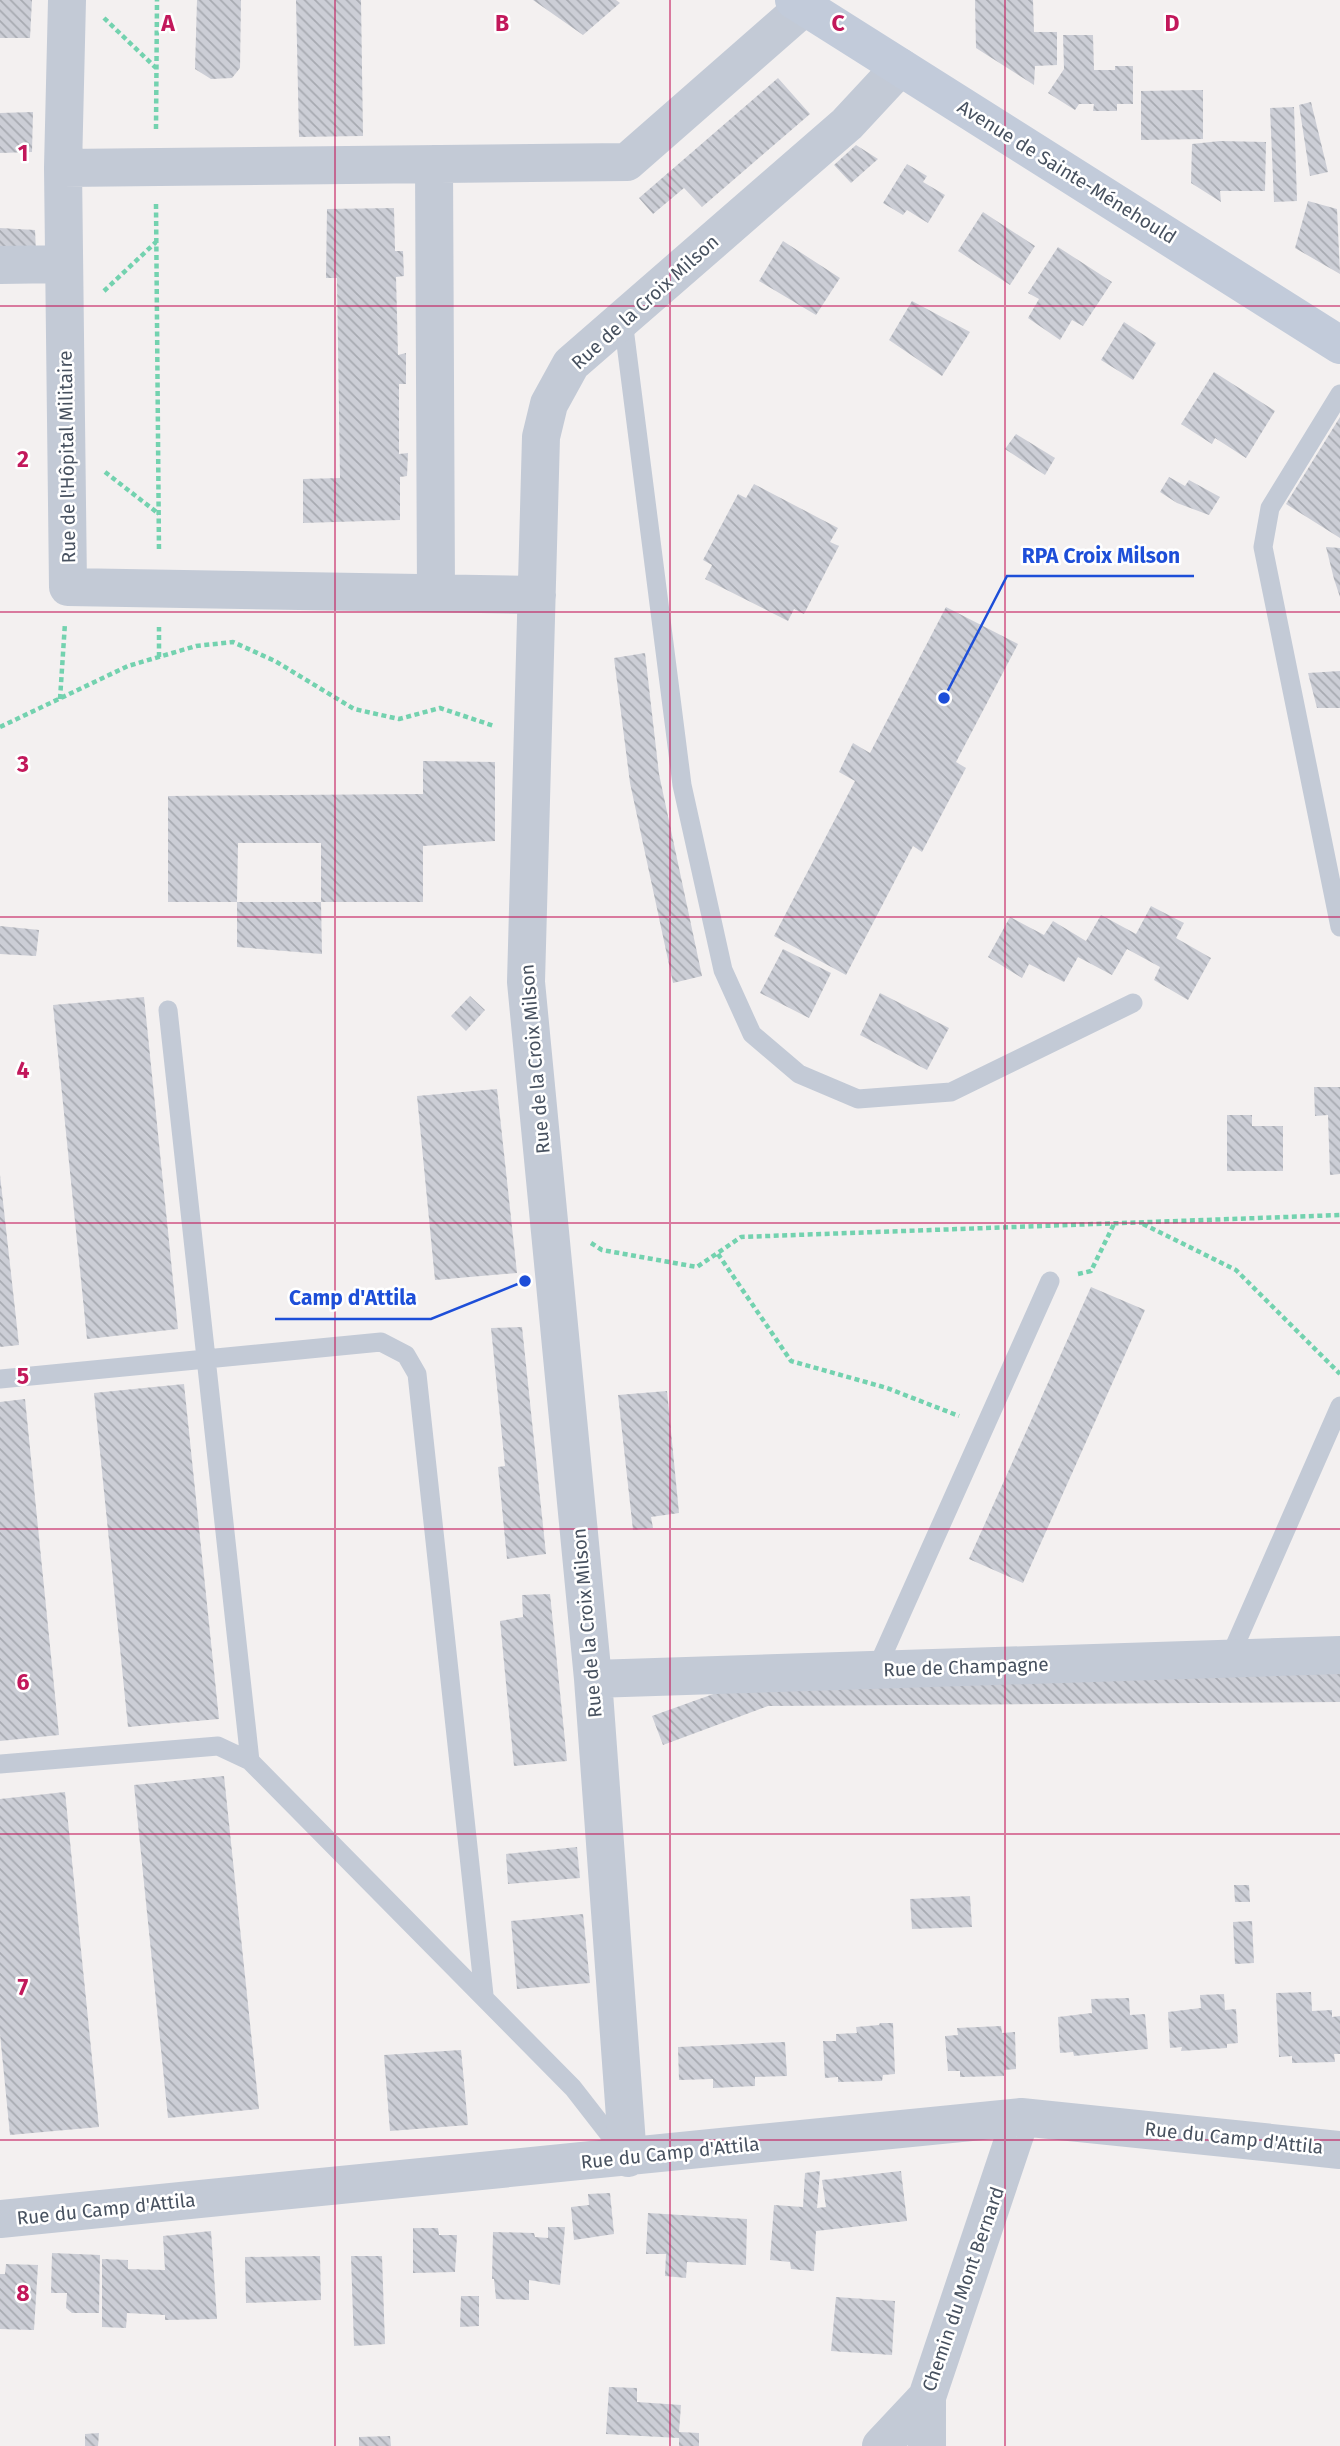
<svg xmlns="http://www.w3.org/2000/svg" width="1340" height="2446" font-family="'Fira Sans',sans-serif">
  <style>
    .building { fill: url(#building-back-hatch) }
    .lines { fill: none; stroke-linecap: round; stroke-linejoin: round }
    .path { stroke: #73d2af; stroke-width: 4.5; stroke-dasharray: 5 3.5; stroke-linecap: butt }
    .lane { stroke: #c3cad6; stroke-width: 19 }
    .street { stroke: #c3cad6; stroke-width: 38 }
    .secondary { stroke: #c2cbda; stroke-width: 38 }
    .grid { fill: none; stroke: #c2185b; stroke-width: 2; stroke-opacity: 0.55 }
    .labels { text-anchor: middle; dominant-baseline: central; stroke-width: 5; stroke-linejoin: round; paint-order: stroke }
    .street-label { font-size: 19px; fill: #47515f; stroke: #fff }
    .grid-label { font-size: 23px; text-anchor: middle; font-weight: bold; fill: #c2185b; stroke: #fff; stroke-width: 5; stroke-linejoin: round; paint-order: stroke }
    .leader { fill: none; stroke: #1d4ed8; stroke-width: 2.5 }
    .callout-dot { fill: #1d4ed8; stroke: #fff; stroke-width: 2.5 }
    .callout-label { font-size: 21px; text-anchor: middle; font-weight: bold; fill: #1d4ed8; stroke: #fff; stroke-width: 5; stroke-linejoin: round; paint-order: stroke }
  </style>
  <defs>
    <pattern id="building-back-hatch" width="6" height="6" patternUnits="userSpaceOnUse" patternTransform="scale(1.75)"><rect width="6" height="6" fill="#ccced6"/><path d="M-1 5l2 2M0 0l6 6M5-1l2 2" fill="none" stroke="#a7aab1"/></pattern>
  </defs>
  <rect width="100%" height="100%" fill="#f3f0f0"/>
  <path class="building" d="M0 0H32L30 38H0Z
    M197 0H241L240 68 232 78 211 79 195 69Z
    M296 0H361L363 136 299 137Z
    M533 0H616L620 3 583 35Z
    M975 0H1033L1034 32H1057V65L1035 66 1034 85 976 48Z
    M1063 35H1093L1094 70H1115V66H1133V104H1117V111H1093L1094 104H1079L1075 110 1048 93 1064 69Z
    M778 78 810 114 702 207 684 188 653 214 639 198Z
    M1203 90V139L1141 140V91Z
    M1311 102 1328 172 1310 176 1299 105Z
    M1294 107 1297 201 1274 202 1270 108Z
    M33 112 32 152 0 153V113Z
    M1220 141 1266 142 1265 191H1220L1221 202 1191 183 1192 144Z
    M856 145 878 159 851 183 834 165Z
    M907 164 927 176 923 182 945 195 928 223 907 210 903 215 883 203Z
    M1308 201 1337 209 1340 274 1295 248Z
    M394 208 395 251H403L404 276 396 277 398 355 406 353V384H399V454L408 453 407 476 400 477V520L303 523V479L340 478 337 278H326L327 209Z
    M983 212 1035 246 1010 285 958 251Z
    M0 228 35 230 36 251 0 252Z
    M783 241 840 278 816 315 759 281Z
    M1058 247 1112 282 1083 326 1072 320 1060 340 1028 318 1039 299 1028 293Z
    M912 301 970 332 942 376 889 340Z
    M1124 322 1156 343 1133 380 1101 360Z
    M1214 372 1275 411 1246 458 1215 438 1212 444 1181 424Z
    M1340 417V538L1286 504Z
    M1016 434 1055 458 1045 475 1005 449Z
    M1169 477 1185 486 1189 480 1220 497 1209 515 1177 503 1160 492Z
    M754 484 838 528 830 542 839 546 804 614 794 609 788 621 705 579 712 565 703 560 738 494 746 498Z
    M1326 547 1340 548V597L1334 579Z
    M946 607 1018 644 956 762 966 768 922 852 913 846 846 975 774 936 855 781 839 772 853 743 870 753Z
    M645 653 659 774 702 976 673 983 630 783 614 658Z
    M1340 671V708H1317L1308 673Z
    M423 761 495 762V841L423 846V902H321V843H238L237 902H168V796L423 794Z
    M237 902H321L322 954 237 947Z
    M1151 906 1184 923 1176 938 1211 958 1188 1000 1154 980 1160 967 1127 949 1112 975 1078 957 1064 982 1029 964 1022 978 988 957 1010 917 1044 935 1053 921 1086 941 1101 915 1136 934Z
    M0 926 39 930 36 956 0 954Z
    M783 949 831 973 809 1018 760 993Z
    M880 993 949 1028 927 1070 860 1035Z
    M470 996 485 1010 466 1031 451 1016Z
    M144 997 178 1329 87 1339 53 1005Z
    M1314 1087H1340V1174L1330 1175 1328 1115 1315 1116Z
    M497 1089 517 1273 435 1280 417 1096Z
    M1227 1115H1252V1126H1283V1171H1227Z
    M0 1175 19 1345 0 1347Z
    M1091 1287 1145 1310 1023 1583 969 1559Z
    M522 1327 546 1554 507 1559 498 1467 505 1466 491 1328Z
    M184 1384 219 1719 128 1727 94 1393Z
    M667 1391 679 1513 651 1517 653 1528 633 1530 618 1395Z
    M25 1399 59 1735 0 1741V1402Z
    M550 1594 567 1761 514 1766 500 1621 523 1617 522 1595Z
    M1340 1673V1702L768 1706 663 1745 652 1716 758 1678Z
    M224 1776 259 2109 168 2118 134 1785Z
    M65 1792 99 2127 10 2135 0 2034V1799Z
    M577 1847 580 1878 508 1884 506 1854Z
    M1234 1885H1249L1250 1902H1235Z
    M970 1896 972 1927 912 1929 910 1899Z
    M583 1914 590 1983 517 1989 511 1921Z
    M1252 1921 1254 1963 1235 1964 1233 1922Z
    M1311 1992 1312 2011 1332 2010V2017L1340 2016V2054H1334L1335 2062 1292 2063V2056L1279 2057 1276 1993Z
    M1224 1994 1225 2010 1236 2009 1238 2043 1227 2044V2048L1181 2051 1182 2047 1170 2048 1168 2012 1201 2008 1200 1995Z
    M1129 1998 1130 2015 1145 2014 1148 2049 1074 2056 1073 2052 1060 2053 1058 2017 1092 2013 1091 1999Z
    M880 2023H893L895 2074 883 2075 882 2081 838 2082V2077L825 2078 823 2041H836V2034L857 2033 856 2027 879 2025Z
    M1001 2026 1002 2033 1015 2032 1016 2069 1004 2070V2076L960 2077V2071H948L945 2036 958 2035 957 2028Z
    M785 2042 787 2076 755 2077V2086L713 2088V2079L679 2080 678 2047Z
    M461 2050 468 2125 390 2131 384 2055Z
    M820 2171 817 2208 826 2207 822 2180 901 2171 907 2221 816 2231 814 2271 791 2269 790 2262 770 2260 774 2205 803 2207 805 2173Z
    M610 2193 614 2234 574 2240 571 2207 589 2205 588 2194Z
    M648 2213 747 2219 746 2265 687 2262 686 2278 665 2276 666 2254H646Z
    M548 2227H565L560 2285 529 2280V2300L496 2299 494 2279H492L493 2232 534 2233 535 2237 548 2238Z
    M413 2228H438L439 2235H457L455 2272 413 2273Z
    M211 2231 217 2319 165 2320V2315L127 2313 126 2328 102 2327V2259L128 2260V2269L165 2270 163 2236Z
    M52 2253 100 2255 99 2313H72L66 2308 67 2293H51Z
    M320 2256 321 2300 246 2303 245 2257Z
    M351 2256H382L385 2344 354 2346Z
    M6 2264 38 2265 34 2330 0 2329V2274H5Z
    M461 2296H479V2326L460 2327Z
    M836 2297 895 2301 892 2355 831 2351Z
    M609 2387 637 2388V2402L681 2405 679 2432 699 2433V2446H679V2438L606 2434Z
    M99 2433 98 2446H85V2434Z
    M390 2436 391 2446H359V2437Z"/>
  <g class="lines">
    <path class="path" d="M104 18 156 68
      M156 129 157 0
      M156 204 159 552
      M104 291 156 242
      M105 472 159 514
      M159 657V627
      M60 699 65 623
      M0 727 128 666 196 646 233 642 275 661 354 709 399 719 440 708 494 726
      M1143 1224 1236 1270 1340 1374
      M591 1243 602 1250 697 1267 741 1237 1340 1215
      M718 1254 791 1361 887 1388 959 1416
      M1078 1274 1091 1271 1114 1224"/>
    <path class="lane" d="M623 320 682 785 723 970 752 1034 799 1074 858 1099 951 1092 1133 1003
      M1340 394 1270 508 1263 547 1340 927
      M168 1010 250 1761
      M0 1379 381 1342 406 1355 417 1374 484 1995
      M1229 1659 1340 1406
      M876 1670 1050 1281
      M0 1764 218 1746 250 1761 573 2088 622 2151"/>
    <path class="street" d="M67 0 63 168 68 587 537 595
      M434 164 436 593
      M63 168 627 162 804 7
      M0 265 64 264
      M593 1679 1340 1655
      M628 2158 593 1679 526 982 541 437 549 404 571 364 847 124 900 67
      M0 2219 1021 2117 1340 2150
      M927 2397V2446
      M881 2446 927 2397 1021 2117"/>
    <path class="secondary" d="M794 0 1340 345"/>
  </g>
  <path class="grid" d="M335 0V2446M670 0V2446M1005 0V2446M0 306H1340M0 612H1340M0 917H1340M0 1223H1340M0 1529H1340M0 1834H1340M0 2140H1340"/>
  <g class="labels">
    <g class="street-label">
      <text transform="translate(1067 172) rotate(32)">Avenue de Sainte-Ménehould</text>
      <text transform="translate(645 302) rotate(-42)">Rue de la Croix Milson</text>
      <text transform="translate(67 457) rotate(-91)">Rue de l'Hôpital Militaire</text>
      <text transform="translate(535 1059) rotate(-95)">Rue de la Croix Milson</text>
      <text transform="translate(587 1623) rotate(-95)">Rue de la Croix Milson</text>
      <text transform="translate(966 1667) rotate(-2)">Rue de Champagne</text>
      <text transform="translate(1234 2138) rotate(6)">Rue du Camp d'Attila</text>
      <text transform="translate(670 2153) rotate(-6)">Rue du Camp d'Attila</text>
      <text transform="translate(106 2209) rotate(-6)">Rue du Camp d'Attila</text>
      <text transform="translate(963 2289) rotate(-71)">Chemin du Mont Bernard</text>
    </g>
  </g>
  <g class="grid-label">
    <text x="168" y="31">A</text>
    <text x="502" y="31">B</text>
    <text x="838" y="31">C</text>
    <text x="1172" y="31">D</text>
    <text x="23" y="161">1</text>
    <text x="23" y="467">2</text>
    <text x="23" y="772">3</text>
    <text x="23" y="1078">4</text>
    <text x="23" y="1384">5</text>
    <text x="23" y="1690">6</text>
    <text x="23" y="1995">7</text>
    <text x="23" y="2301">8</text>
  </g>
  <path class="leader" d="M944 698L1007 576H1194M525 1281L431 1319H275"/>
  <g class="callout-dot">
    <circle cx="944" cy="698" r="7"/>
    <circle cx="525" cy="1281" r="7"/>
  </g>
  <g class="callout-label">
    <text x="1101" y="563">RPA Croix Milson</text>
    <text x="353" y="1305">Camp d'Attila</text>
  </g>
</svg>
